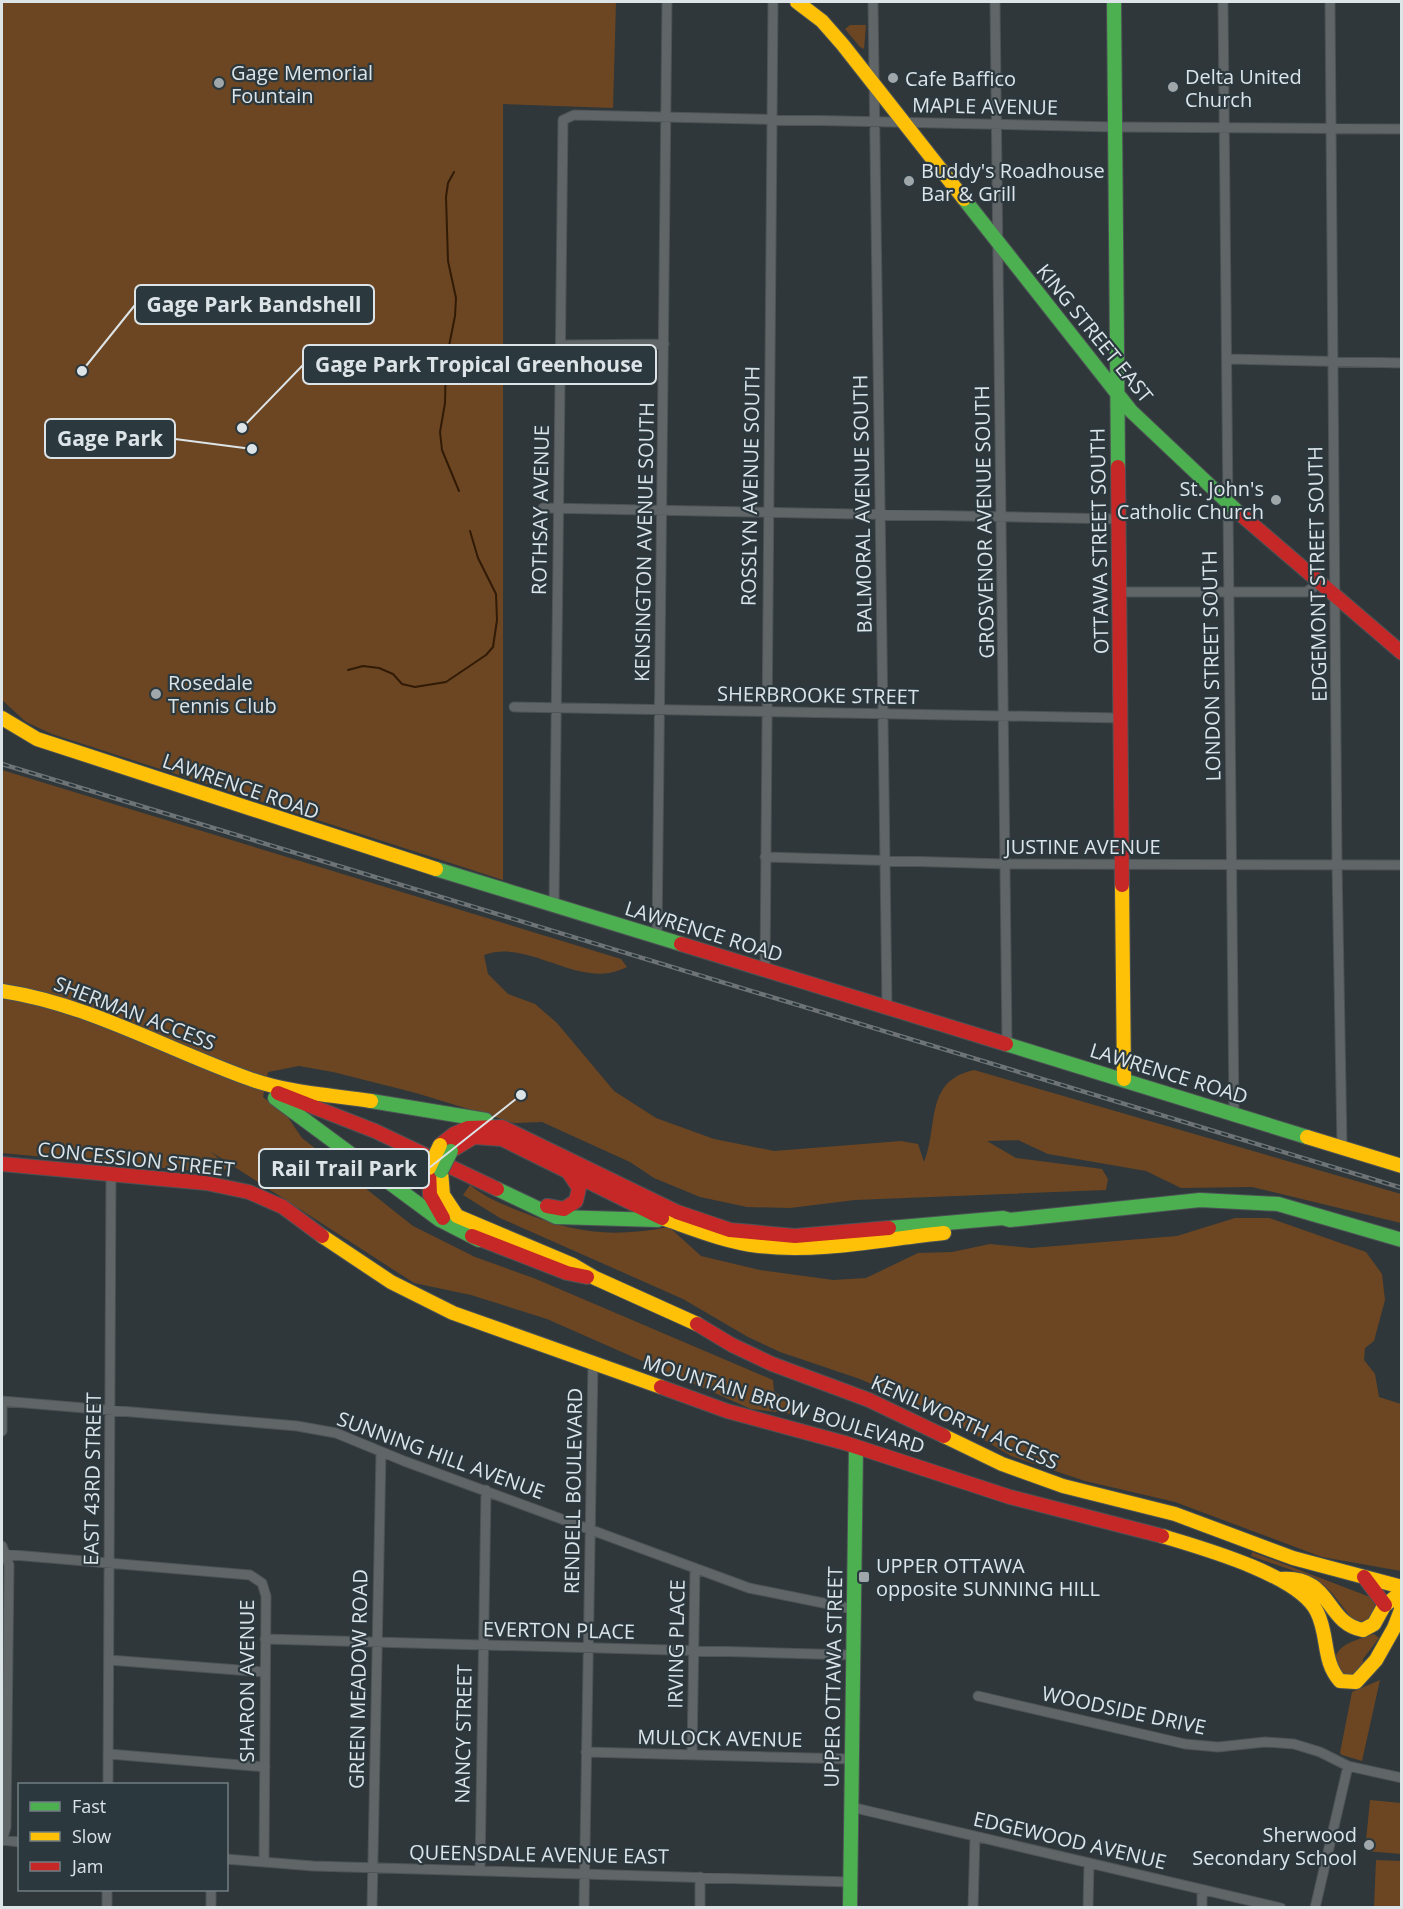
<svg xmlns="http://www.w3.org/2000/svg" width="1403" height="1909" font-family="'Open Sans',sans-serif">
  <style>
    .green { fill: #6c4622 }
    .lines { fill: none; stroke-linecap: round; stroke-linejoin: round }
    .stream { stroke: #311b07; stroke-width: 2 }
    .street-casing { stroke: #4c5255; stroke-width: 11 }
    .fast-casing { stroke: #4c5255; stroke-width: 16 }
    .slow-casing { stroke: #4c5255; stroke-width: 16 }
    .jam-casing { stroke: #4c5255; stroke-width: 16 }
    .street { stroke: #606567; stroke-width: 9 }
    .fast { stroke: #4caf50; stroke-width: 14 }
    .slow { stroke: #ffc107; stroke-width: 14 }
    .jam { stroke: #c62828; stroke-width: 14 }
    .rail-casing { stroke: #6e7376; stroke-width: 4.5 }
    .rail { stroke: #2b383e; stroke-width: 2; stroke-dasharray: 7; stroke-linecap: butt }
    .fast-bridge-casing { stroke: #4c5255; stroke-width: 16; stroke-linecap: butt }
    .slow-bridge-casing { stroke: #4c5255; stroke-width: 16; stroke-linecap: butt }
    .fast-bridge { stroke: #4caf50; stroke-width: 14 }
    .slow-bridge { stroke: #ffc107; stroke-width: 14 }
    .poi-dot { fill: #9fa7ab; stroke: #2b383e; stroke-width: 2 }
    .labels { text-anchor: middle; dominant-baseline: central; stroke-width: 4.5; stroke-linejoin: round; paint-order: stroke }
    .poi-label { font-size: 20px; fill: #dce4e8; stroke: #2b383e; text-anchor: start }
    .street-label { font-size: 20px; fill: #dce4e8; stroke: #2b383e }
    .leader { fill: none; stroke: #dce4e8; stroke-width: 2 }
    .callout-dot { fill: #dce4e8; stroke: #2b383e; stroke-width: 2 }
    .callout { fill: #2b383e; stroke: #dce4e8; stroke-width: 2 }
    .callout-label { font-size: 21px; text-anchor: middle; font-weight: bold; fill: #dce4e8 }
  </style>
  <rect width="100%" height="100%" fill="#2f373a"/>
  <path class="green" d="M2 2H616L613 108 503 104V880L52 734 26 722 2 700Z
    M850 25H866L864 49 860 47 845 29Z
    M2 770 621 959 627 967C622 969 615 972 609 973 567 979 525 940 484 955L488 974 508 994 535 1004 557 1023 614 1091 656 1118 714 1139 774 1151 901 1141 918 1144 924 1162C939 1125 924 1081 974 1070L1401 1194V1223L1252 1187 1181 1188 1146 1171 1048 1154 1018 1140 987 1141 1016 1158 1102 1169 1108 1179 1106 1190 855 1200 790 1208 747 1207 700 1197 654 1178 630 1162 542 1122 514 1123 416 1093 333 1072 299 1066 268 1072 263 1097 287 1116 302 1138 413 1226 475 1257 536 1279 773 1380 774 1391 808 1416 751 1409 547 1319 471 1295 414 1283 210 1151 229 1167 218 1173 2 1153Z
    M470 1185C484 1197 502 1204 519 1211 574 1233 610 1238 669 1227L701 1256 760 1270 833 1280 866 1278 918 1253 952 1252 990 1244 1031 1248 1177 1236 1235 1218H1269L1366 1252 1382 1274 1385 1300 1374 1341 1365 1348 1364 1360 1375 1374 1379 1397 1401 1404V1571L1322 1557 1175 1502 1085 1481 1011 1456 940 1414 860 1379 780 1352 748 1337 683 1299 500 1218 463 1195Z
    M1252 1552 1370 1597 1375 1604V1612L1366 1622 1353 1620 1332 1593 1315 1578 1251 1556Z
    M1374 1634 1379 1638 1363 1659V1668L1356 1675 1341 1674 1334 1661C1338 1642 1359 1640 1374 1634Z
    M1380 1680 1362 1761 1342 1755 1340 1753 1352 1692Z
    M1370 1800 1401 1803V1854L1365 1851Z
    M1376 1860 1401 1861V1907H1374Z"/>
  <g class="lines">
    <path class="stream" d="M454 172 448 183 446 197 448 261 456 298 455 316 446 361 445 403 440 432 442 450 459 491
      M348 670 363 666 379 668 393 674 402 684 415 687 446 682 486 655 493 647 497 620 496 594 478 558 470 531"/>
    <g class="street-casing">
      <path id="street" d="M873 2 887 1006
        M995 2 1007 1043
        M1223 2 1234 1114
        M1330 2 1337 865 1342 1146
        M560 345 664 344
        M1227 359 1402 363
        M543 508 1119 519
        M1119 592H1306L1320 583
        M514 707 1121 718
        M765 857 1005 864 1402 865
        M554 905 563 120 574 115 1114 127 1402 129
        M657 938 667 2
        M765 971 773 2
        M2 1401 297 1426 336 1433 404 1461 749 1588 853 1609
        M2 1431V1401
        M2 1546 9 1565 6 1827 2 1841
        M2 1554 250 1575 262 1583 266 1596 264 1862
        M265 1639 853 1655
        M109 1660 264 1672
        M978 1696 1185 1744 1218 1747 1265 1742 1294 1744 1320 1752 1348 1766 1402 1778
        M586 1752 852 1759
        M109 1754 265 1767
        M692 1755 695 1568
        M108 1784 111 1174
        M851 1807 1281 1908
        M2 1840 20 1842
        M226 1859 313 1866 850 1882
        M480 1870 486 1490
        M107 1908V1890
        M211 1908V1890
        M372 1908 381 1452
        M584 1908 593 1363
        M700 1908V1877
        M973 1908 975 1836
        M1088 1908 1089 1863
        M1202 1908V1890
        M1315 1908 1348 1766"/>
    </g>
    <g class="fast-casing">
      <path id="fast" d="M1114 2 1118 467
        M964 199 1131 411 1239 513
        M436 869 681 944
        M1006 1044 1307 1137
        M275 1098 440 1220 479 1240
        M371 1101 486 1120
        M497 1189 556 1217 658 1220
        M889 1228 1003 1218 1010 1220 1200 1200 1278 1204 1402 1240
        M850 1908 856 1447"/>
    </g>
    <g class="slow-casing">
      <path id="slow" d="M797 2 822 21 843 45 964 199
        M2 718 37 739 436 869
        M1122 885 1124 1079
        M2 991C89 1004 168 1050 250 1079 289 1093 331 1095 371 1101
        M1307 1137 1402 1166
        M441 1171 443 1195 457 1216 573 1265 595 1278 697 1324
        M662 1218C694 1229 725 1242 759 1246 820 1253 884 1239 944 1233
        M322 1236 391 1282 453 1313 661 1387
        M944 1436 1002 1464 1063 1486 1175 1514 1293 1558 1402 1587
        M1162 1536C1202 1548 1299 1575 1317 1612 1329 1636 1322 1661 1340 1681L1356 1682 1376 1660 1394 1628 1401 1610V1586
        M1280 1579C1333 1575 1324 1623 1363 1630L1374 1624 1384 1606 1399 1594"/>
    </g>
    <g class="jam-casing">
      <path id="jam" d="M1118 467 1122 885
        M1239 513 1402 653
        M681 944 1006 1044
        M278 1093 375 1131 497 1189
        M440 1145 454 1134 468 1128 502 1127 677 1212 730 1230 795 1236 889 1228
        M451 1151 474 1137 502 1139 662 1218
        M2 1164 206 1183 249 1192 283 1207 322 1236
        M429 1168 430 1195 443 1218
        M547 1206 564 1209 576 1201 579 1188 569 1173
        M472 1236 567 1273 587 1277
        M697 1324 732 1345 772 1364 869 1400 944 1436
        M661 1387 727 1411 845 1443 1010 1497 1162 1536
        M1364 1577 1385 1605"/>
    </g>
    <use href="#street" class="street"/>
    <use href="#fast" class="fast"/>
    <use href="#slow" class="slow"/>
    <use href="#jam" class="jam"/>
    <g class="rail-casing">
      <path id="rail" d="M2 764 1402 1188"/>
    </g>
    <use href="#rail" class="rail"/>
    <g class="fast-bridge-casing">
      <path id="fast-bridge" d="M441 1171 451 1151"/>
    </g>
    <g class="slow-bridge-casing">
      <path id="slow-bridge" d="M429 1168 440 1145"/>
    </g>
    <use href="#fast-bridge" class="fast-bridge"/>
    <use href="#slow-bridge" class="slow-bridge"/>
  </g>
  <g class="poi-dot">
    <circle cx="893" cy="78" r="6"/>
    <circle cx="219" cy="83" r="6"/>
    <circle cx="1173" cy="87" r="6"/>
    <circle cx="909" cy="181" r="6"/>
    <circle cx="1276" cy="500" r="6"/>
    <circle cx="156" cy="694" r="6"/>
    <rect x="858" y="1571" width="12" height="12" rx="3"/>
    <circle cx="1369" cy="1845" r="6"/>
  </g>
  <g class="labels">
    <g class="poi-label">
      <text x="231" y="72">Gage Memorial<tspan x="231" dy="23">Fountain</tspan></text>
      <text x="1185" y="76">Delta United<tspan x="1185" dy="23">Church</tspan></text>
      <text x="905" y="78">Cafe Baffico</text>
      <text x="921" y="170">Buddy's Roadhouse<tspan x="921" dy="23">Bar &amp; Grill</tspan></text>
      <text x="1264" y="488" text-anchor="end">St. John's<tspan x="1264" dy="23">Catholic Church</tspan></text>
      <text x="168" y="682">Rosedale<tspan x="168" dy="23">Tennis Club</tspan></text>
      <text x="876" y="1565">UPPER OTTAWA<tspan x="876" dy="23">opposite SUNNING HILL</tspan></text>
      <text x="1357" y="1834" text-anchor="end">Sherwood<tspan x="1357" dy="23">Secondary School</tspan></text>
    </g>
    <g class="street-label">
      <text transform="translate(985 106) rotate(1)">MAPLE AVENUE</text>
      <text transform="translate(1095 333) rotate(51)">KING STREET EAST</text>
      <text transform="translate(750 486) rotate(-89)">ROSSLYN AVENUE SOUTH</text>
      <text transform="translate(862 504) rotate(-91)">BALMORAL AVENUE SOUTH</text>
      <text transform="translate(540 510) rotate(-89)">ROTHSAY AVENUE</text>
      <text transform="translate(984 522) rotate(-91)">GROSVENOR AVENUE SOUTH</text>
      <text transform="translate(1099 541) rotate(-91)">OTTAWA STREET SOUTH</text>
      <text transform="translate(644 542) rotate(-89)">KENSINGTON AVENUE SOUTH</text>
      <text transform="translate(1317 574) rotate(-91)">EDGEMONT STREET SOUTH</text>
      <text transform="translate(1211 666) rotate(-91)">LONDON STREET SOUTH</text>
      <text transform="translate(818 695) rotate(1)">SHERBROOKE STREET</text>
      <text transform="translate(241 786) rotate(19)">LAWRENCE ROAD</text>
      <text x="1083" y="846">JUSTINE AVENUE</text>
      <text transform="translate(704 931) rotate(17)">LAWRENCE ROAD</text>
      <text transform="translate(135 1013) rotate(21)">SHERMAN ACCESS</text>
      <text transform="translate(1169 1073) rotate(17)">LAWRENCE ROAD</text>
      <text transform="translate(136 1159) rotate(6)">CONCESSION STREET</text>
      <text transform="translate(784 1404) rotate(17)">MOUNTAIN BROW BOULEVARD</text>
      <text transform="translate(965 1422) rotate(24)">KENILWORTH ACCESS</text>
      <text transform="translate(441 1455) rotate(20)">SUNNING HILL AVENUE</text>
      <text transform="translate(92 1479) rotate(-89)">EAST 43RD STREET</text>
      <text transform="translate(573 1491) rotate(-89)">RENDELL BOULEVARD</text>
      <text transform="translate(559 1630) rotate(1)">EVERTON PLACE</text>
      <text transform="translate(676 1644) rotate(-89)">IRVING PLACE</text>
      <text transform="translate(833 1677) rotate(-89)">UPPER OTTAWA STREET</text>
      <text transform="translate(358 1679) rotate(-89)">GREEN MEADOW ROAD</text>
      <text transform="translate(246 1681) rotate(-90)">SHARON AVENUE</text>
      <text transform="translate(1124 1710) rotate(12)">WOODSIDE DRIVE</text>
      <text transform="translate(463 1734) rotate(-89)">NANCY STREET</text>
      <text transform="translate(720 1738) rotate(1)">MULOCK AVENUE</text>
      <text transform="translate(1070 1840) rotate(13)">EDGEWOOD AVENUE</text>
      <text transform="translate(539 1854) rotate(1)">QUEENSDALE AVENUE EAST</text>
    </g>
  </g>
  <path class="leader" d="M82 371L135 305M242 428L303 365M252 449L175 439M521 1095L429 1168"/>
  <g class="callout-dot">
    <circle cx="82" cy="371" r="6"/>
    <circle cx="242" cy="428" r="6"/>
    <circle cx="252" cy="449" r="6"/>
    <circle cx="521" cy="1095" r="6"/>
  </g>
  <g class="callout">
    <rect x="135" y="285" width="239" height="39" rx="6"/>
    <rect x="303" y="345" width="353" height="39" rx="6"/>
    <rect x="45" y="419" width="130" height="39" rx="6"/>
    <rect x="259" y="1149" width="170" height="39" rx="6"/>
  </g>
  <g class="callout-label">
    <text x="254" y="312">Gage Park Bandshell</text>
    <text x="479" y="372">Gage Park Tropical Greenhouse</text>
    <text x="110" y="446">Gage Park</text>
    <text x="344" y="1176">Rail Trail Park</text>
  </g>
  <rect width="1403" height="1909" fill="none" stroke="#dce4e8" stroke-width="6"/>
  <rect x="18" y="1783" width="210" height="108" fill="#2b383e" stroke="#727d82" stroke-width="1.5"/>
  <rect x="30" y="1802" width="30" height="9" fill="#4caf50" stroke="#727d82" stroke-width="1.5"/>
  <text x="72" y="1813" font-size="18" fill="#dce4e8">Fast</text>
  <rect x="30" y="1832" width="30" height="9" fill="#ffc107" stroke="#727d82" stroke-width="1.5"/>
  <text x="72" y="1843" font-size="18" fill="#dce4e8">Slow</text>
  <rect x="30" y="1862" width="30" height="9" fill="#c62828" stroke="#727d82" stroke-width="1.5"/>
  <text x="72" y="1873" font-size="18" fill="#dce4e8">Jam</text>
</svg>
